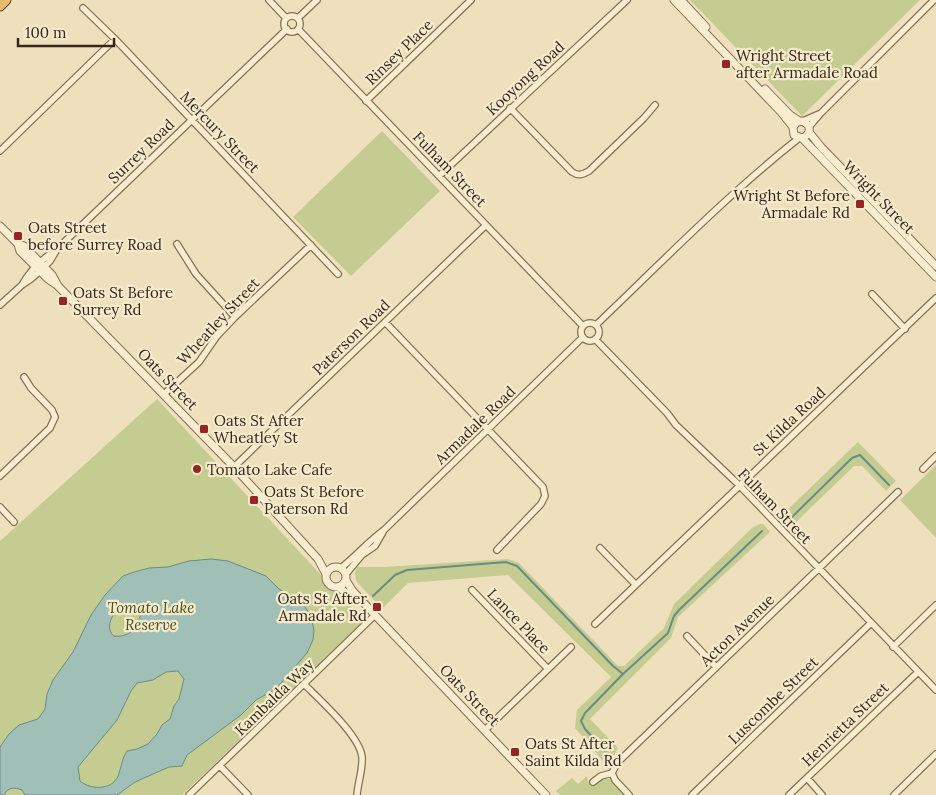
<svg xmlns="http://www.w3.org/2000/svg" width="936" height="795" font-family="Lora,serif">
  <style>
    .green { fill: #c5cc91 }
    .water { fill: #a0bfb6; stroke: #688c84; fill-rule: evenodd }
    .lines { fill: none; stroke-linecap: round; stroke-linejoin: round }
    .stream { stroke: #688c84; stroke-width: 2 }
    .minor-casing { stroke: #867056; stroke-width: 8 }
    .tertiary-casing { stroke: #867056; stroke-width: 9 }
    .trunk-casing { stroke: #533e2a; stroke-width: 11 }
    .minor { stroke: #f9edcf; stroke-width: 5.5 }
    .tertiary { stroke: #f9edcf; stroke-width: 7 }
    .trunk { stroke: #eabb6e; stroke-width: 9 }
    .poi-dot { fill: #962525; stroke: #f6eacc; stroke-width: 2 }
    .labels { text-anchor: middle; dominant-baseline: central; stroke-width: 4.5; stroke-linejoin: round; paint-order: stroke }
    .street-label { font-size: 15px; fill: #35281b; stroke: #f6eacc }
    .poi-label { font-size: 15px; fill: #35281b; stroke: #f6eacc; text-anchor: start }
    .park-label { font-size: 15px; font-style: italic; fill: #455221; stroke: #f6eacc }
  </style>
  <rect width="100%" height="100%" fill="#eee0bc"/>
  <path class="green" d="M690 0H920L802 116Z
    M382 131 440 191 351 276 293 217Z
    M157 399 364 621 182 795H0V541Z
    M858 442 896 481 886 491 862 466H854L791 527 781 516Z
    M936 465V538L900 500Z
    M760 524H763L770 532 678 617 671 638 590 719 618 748 613 757 603 761 575 728 577 710 611 677 508 575 408 583 382 609 356 581 355 573 357 567H384L508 559 519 563 618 666H624L664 628 674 604 752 528Z
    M587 776 588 782 593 786 603 779H610L626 795H560L556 791 572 778 578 784Z"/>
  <path class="water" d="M211 559 228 561 266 576 279 589 287 594 294 595 303 604 311 616 314 630 313 640 307 653 276 689 256 700 241 715 187 755 182 766 169 767 135 782 117 795H25L22 790C14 787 8 787 4 795H0V747L9 734 19 725 38 719 45 709 47 694 53 680 73 652 91 615 105 595 123 576 134 572 149 568 168 567 189 561ZM132 603 138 604 142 610C138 626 131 638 114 636 106 630 110 617 117 611 119 609 123 610 125 608 128 607 129 605 132 603ZM178 671 184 679 179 699 174 706 170 719 162 725 157 734 148 744 137 749 127 751C122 759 122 764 119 773 115 790 92 791 80 781L78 767 117 720 131 691 137 683 153 680 166 672Z"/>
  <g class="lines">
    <path class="stream" d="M789 520 852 458 860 455 889 485
      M373 596 395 575 407 570 506 562 517 566 613 666 623 674
      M605 751 585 729 581 721 585 713 623 674 668 633 674 616 679 610 762 531"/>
    <g class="minor-casing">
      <path id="minor" d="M269 0 286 18
        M83 8 115 39 338 274
        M284 24a8 8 0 1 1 16 0a8 8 0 1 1-16 0Z
        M298 18 317 0
        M298 29 583 326
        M366 101 471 0
        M510 108 572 172C578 176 582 175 589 171L644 118 655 105
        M803 121 819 114
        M809 127 821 113 934 0
        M0 151 115 39
        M440 175 627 0
        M177 244 196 274 235 317
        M22 285C30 270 42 259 57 249L287 29
        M872 294 905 329
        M0 305 22 285 31 279 40 271 50 261 56 251
        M385 322 543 487 545 496 541 504 497 550
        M581 332a9 9 0 1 1 18 0a9 9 0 1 1-18 0Z
        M596 325C662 262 727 195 799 138
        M595 339 667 413 676 425 739 485 936 690
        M164 394 199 362 217 336 235 317 311 245
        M234 467 486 225
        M923 469 936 456
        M0 476 50 428 55 417 52 410 31 388 24 377
        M0 507 14 522
        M600 548 636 585
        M341 568C356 556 369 541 384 530L583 337
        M346 574 362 555 375 546 383 532
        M472 590 548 669
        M595 624 936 298
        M687 636 716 667
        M893 647 936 605
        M305 685C320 700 360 736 362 757 363 769 358 782 357 795
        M485 730 571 647
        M220 766 248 795
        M612 773 615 780 629 795
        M807 778 822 795
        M593 782 601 776 612 773 617 763 898 492
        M189 795 375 615
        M692 795 871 623
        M789 795 918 672
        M894 795 936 754"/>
    </g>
    <g class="tertiary-casing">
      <path id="tertiary" d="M674 0 781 112 793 127 794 135 802 138C808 136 811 131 808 125L803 121 797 122 793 127
        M681 0 706 27
        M765 89 790 115 799 121
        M809 132 821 147 936 266
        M802 138 936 277
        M0 226 18 244 20 251 48 279 57 285 234 467 318 559 326 574
        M18 244 24 246 52 275 57 284
        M326 577a10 10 0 1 1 20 0a10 10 0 1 1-20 0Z
        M346 580 352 590 375 615 546 795
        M338 587 355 599"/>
    </g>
    <g class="trunk-casing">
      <path id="trunk" d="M0 6 6 0"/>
    </g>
    <use href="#minor" class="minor"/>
    <use href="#tertiary" class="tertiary"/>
    <use href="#trunk" class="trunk"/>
  </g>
  <g class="poi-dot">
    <rect x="721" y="59" width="10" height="10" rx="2.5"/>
    <rect x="855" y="199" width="10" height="10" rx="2.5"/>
    <rect x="13" y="231" width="10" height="10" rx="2.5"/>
    <rect x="58" y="296" width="10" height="10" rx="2.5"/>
    <rect x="199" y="424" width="10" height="10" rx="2.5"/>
    <circle cx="197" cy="469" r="5"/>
    <rect x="249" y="495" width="10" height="10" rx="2.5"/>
    <rect x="372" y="602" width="10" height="10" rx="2.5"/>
    <rect x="510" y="747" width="10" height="10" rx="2.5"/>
  </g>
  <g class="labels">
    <g class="street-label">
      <text transform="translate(399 52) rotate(-44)">Rinsey Place</text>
      <text transform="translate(525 78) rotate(-43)">Kooyong Road</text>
      <text transform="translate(220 132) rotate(46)">Mercury Street</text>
      <text transform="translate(141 151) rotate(-44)">Surrey Road</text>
      <text transform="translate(450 169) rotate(46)">Fulham Street</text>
      <text transform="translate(879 197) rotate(46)">Wright Street</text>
      <text transform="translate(218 321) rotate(-47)">Wheatley Street</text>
      <text transform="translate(351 337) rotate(-44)">Paterson Road</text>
      <text transform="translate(168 379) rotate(46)">Oats Street</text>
      <text transform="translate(789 421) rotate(-43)">St Kilda Road</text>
      <text transform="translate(475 425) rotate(-44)">Armadale Road</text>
      <text transform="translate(775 506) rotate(46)">Fulham Street</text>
      <text transform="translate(519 621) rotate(46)">Lance Place</text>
      <text transform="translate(737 630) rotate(-44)">Acton Avenue</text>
      <text transform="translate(470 695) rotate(46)">Oats Street</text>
      <text transform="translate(274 697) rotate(-44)">Kambalda Way</text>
      <text transform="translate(773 700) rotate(-44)">Luscombe Street</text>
      <text transform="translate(845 724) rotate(-44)">Henrietta Street</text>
    </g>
    <g class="poi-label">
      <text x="736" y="55">Wright Street<tspan x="736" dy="17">after Armadale Road</tspan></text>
      <text x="850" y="195" text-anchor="end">Wright St Before<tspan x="850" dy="17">Armadale Rd</tspan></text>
      <text x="28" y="227">Oats Street<tspan x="28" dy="17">before Surrey Road</tspan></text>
      <text x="73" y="292">Oats St Before<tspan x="73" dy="17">Surrey Rd</tspan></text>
      <text x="214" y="420">Oats St After<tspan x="214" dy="17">Wheatley St</tspan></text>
      <text x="207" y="469">Tomato Lake Cafe</text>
      <text x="264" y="491">Oats St Before<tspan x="264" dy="17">Paterson Rd</tspan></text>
      <text x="367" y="598" text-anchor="end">Oats St After<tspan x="367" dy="17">Armadale Rd</tspan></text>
      <text x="525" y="743">Oats St After<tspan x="525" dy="17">Saint Kilda Rd</tspan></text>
    </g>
    <g class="park-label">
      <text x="151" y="607">Tomato Lake<tspan x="151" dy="17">Reserve</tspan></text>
    </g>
  </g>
  <path d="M18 38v8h96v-8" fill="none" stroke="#35281b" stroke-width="2.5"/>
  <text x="25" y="38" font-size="15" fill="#35281b" stroke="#f6eacc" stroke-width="4" paint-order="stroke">100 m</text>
</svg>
